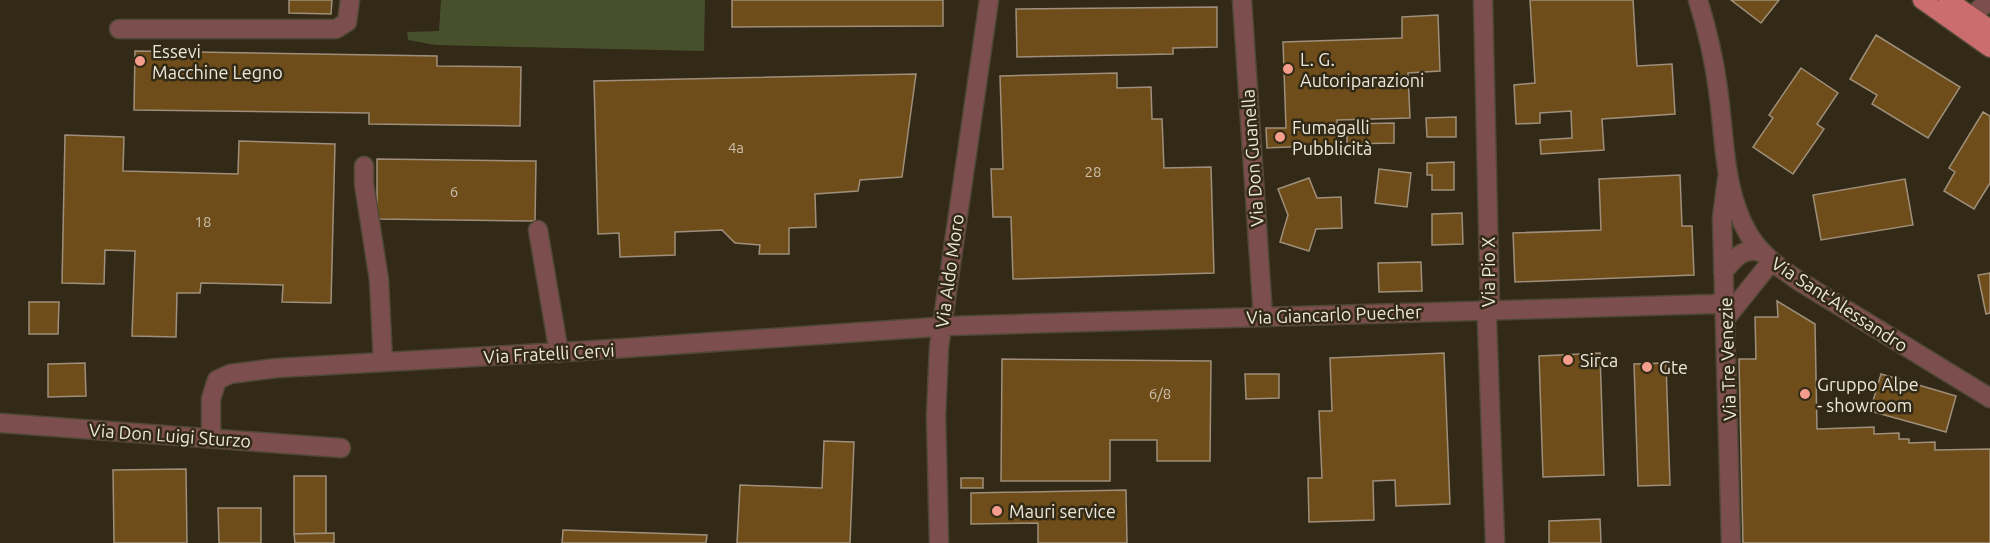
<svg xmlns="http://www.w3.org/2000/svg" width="1990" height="543" font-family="Ubuntu,sans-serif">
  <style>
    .grass { fill: #474f2b }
    .building { fill: #6e4d1b; stroke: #9f8f7a; stroke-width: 1.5 }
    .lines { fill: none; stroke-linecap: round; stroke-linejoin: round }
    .minor-casing { stroke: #504836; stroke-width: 21 }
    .major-casing { stroke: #504836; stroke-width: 21 }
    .minor { stroke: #7c4e4e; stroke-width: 18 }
    .major { stroke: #cb6d6f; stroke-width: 18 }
    .poi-dot { fill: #f49d8d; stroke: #322a16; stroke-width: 2 }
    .labels { text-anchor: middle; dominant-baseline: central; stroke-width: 5; stroke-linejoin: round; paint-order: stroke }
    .number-label { font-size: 15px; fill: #ccc0ab }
    .poi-label { font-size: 18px; fill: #ece7db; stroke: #322a16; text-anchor: start }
    .street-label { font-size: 18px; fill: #ece7db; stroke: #322a16 }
  </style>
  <rect width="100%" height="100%" fill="#322a16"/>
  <path class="grass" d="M441 0H705L704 51 435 45 408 40 407 32 439 31Z"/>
  <path class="building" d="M289 0H332L331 14 289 13Z
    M732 0H943V26L732 27Z
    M1530 0H1633L1637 66 1672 64 1675 114 1602 119 1604 150 1541 154 1540 140 1572 138 1571 111 1540 113V123L1516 124 1514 85 1535 83Z
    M1731 0H1779L1761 23Z
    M1217 7V47L1173 48V54L1017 57 1016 9Z
    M1438 15 1440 71 1408 73 1410 118 1337 120 1338 145 1267 148 1266 128H1286L1283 42 1402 38V17Z
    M1876 35 1960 87 1928 138 1872 104 1877 95 1850 79Z
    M135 51 437 56V66L521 67 520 126 369 124V113L134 110Z
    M1801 68 1838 93 1817 124 1824 129 1793 174 1753 147 1773 118 1769 115Z
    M1117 73V88L1151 87 1152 119H1162L1164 168 1211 167 1214 273 1013 279 1011 217H993L991 169H1003L1000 76Z
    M916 74 902 177 860 180 858 191 815 194 816 227 789 228V254H759L760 245 735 243 722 230 675 232V255L620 257 619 233 598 234 594 81Z
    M1983 112 1990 116V183L1974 209 1944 191 1955 172 1949 168Z
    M1456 117V137H1427L1426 118Z
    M1394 123V143L1347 144V124Z
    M65 135 124 137 123 171 238 174 239 141 335 144 331 303 282 302 283 285 201 283 200 293H177L176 337 132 336 135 251 105 250 104 284 62 283Z
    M377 159 536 161 535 221 377 219Z
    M1454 162V190H1432V175H1427V163Z
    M1379 169 1411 173 1407 207 1375 203Z
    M1680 175 1682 226H1692L1694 275 1515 282 1513 233 1601 230 1599 179Z
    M1309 178 1317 198 1341 197 1342 228 1316 229 1309 251 1280 242 1288 215 1278 189Z
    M1905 179 1913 225 1821 240 1813 195Z
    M1462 213 1463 244 1432 245V214Z
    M1421 262 1422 291 1379 292 1378 263Z
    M1990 273V313L1986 314 1978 275Z
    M1777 301 1815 324 1817 429 1874 427V434L1899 433V439H1909V443L1935 442V450L1990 449V543H1743L1739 359H1756L1755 317H1778Z
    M29 302H59L58 334H29Z
    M1444 353 1450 504 1396 506 1395 480 1373 481 1374 520 1309 522 1308 478H1322L1319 411H1332L1330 358Z
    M1600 353 1604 475 1543 477 1539 356Z
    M1002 359 1211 361 1210 461H1157V440H1110V481H1001Z
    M85 363 86 396 48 397V364Z
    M1666 363 1670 485 1638 486 1634 364Z
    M1245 374H1279V398L1246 399Z
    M1881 374 1956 396 1946 432 1870 411Z
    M824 441 854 442 850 543H737L740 485 822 488Z
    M186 469 187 543H114L113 470Z
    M294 476H326V533L294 534Z
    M961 478H983V488H961Z
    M1126 490 1127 543H1038V523L971 524V493Z
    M218 508H261V543H219Z
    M1600 519 1601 543H1549V521Z
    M563 530 707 535 706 543H562Z
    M334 533V543H295L294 534Z"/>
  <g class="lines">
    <g class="minor-casing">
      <path id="minor" d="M1242 0 1263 317
        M1483 0 1490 309 1487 321 1495 543
        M1698 0C1707 29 1714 59 1718 89 1725 137 1723 192 1749 235 1762 256 1780 268 1799 281L1990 398
        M119 29H336L347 22 350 0
        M1973 29 1971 17 1989 0
        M364 166V184L379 280 383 362
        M1727 179 1722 218 1731 543
        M538 230 559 353
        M1723 272C1734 259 1744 245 1763 253
        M1726 318 1771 262
        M0 423 341 448
        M211 438V399L217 380 230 374 277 368 581 351 950 326 1714 304 1726 301
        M939 543 936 416 939 347 989 0"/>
    </g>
    <g class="major-casing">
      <path id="major" d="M1922 0 1990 48
        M1948 0 1990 29"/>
    </g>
    <use href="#minor" class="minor"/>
    <use href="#major" class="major"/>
  </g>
  <g class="poi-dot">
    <circle cx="140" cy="61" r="6"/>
    <circle cx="1288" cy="69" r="6"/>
    <circle cx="1280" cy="137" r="6"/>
    <circle cx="1568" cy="360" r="6"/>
    <circle cx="1647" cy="367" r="6"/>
    <circle cx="1805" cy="394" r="6"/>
    <circle cx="997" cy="511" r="6"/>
  </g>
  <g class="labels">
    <g class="number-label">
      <text x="736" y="147">4a</text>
      <text x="1093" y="171">28</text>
      <text x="454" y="191">6</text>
      <text x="203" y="221">18</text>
      <text x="1160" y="393">6/8</text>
    </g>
    <g class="poi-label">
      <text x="152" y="51">Essevi<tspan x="152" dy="21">Macchine Legno</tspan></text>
      <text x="1300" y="59">L. G.<tspan x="1300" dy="21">Autoriparazioni</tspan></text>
      <text x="1292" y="127">Fumagalli<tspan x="1292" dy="21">Pubblicità</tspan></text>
      <text x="1580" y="360">Sirca</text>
      <text x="1659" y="367">Gte</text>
      <text x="1817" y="384">Gruppo Alpe<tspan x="1817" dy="21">- showroom</tspan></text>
      <text x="1009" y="511">Mauri service</text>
    </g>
    <g class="street-label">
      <text transform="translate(1252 158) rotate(-94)">Via Don Guanella</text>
      <text transform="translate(949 271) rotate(-82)">Via Aldo Moro</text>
      <text transform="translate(1488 272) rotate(-90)">Via Pio X</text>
      <text transform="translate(1840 304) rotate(33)">Via Sant'Alessandro</text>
      <text transform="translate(1334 314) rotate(-2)">Via Giancarlo Puecher</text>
      <text transform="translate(549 353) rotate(-3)">Via Fratelli Cervi</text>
      <text transform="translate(1727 359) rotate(-92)">Via Tre Venezie</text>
      <text transform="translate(170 435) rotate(4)">Via Don Luigi Sturzo</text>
    </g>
  </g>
</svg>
